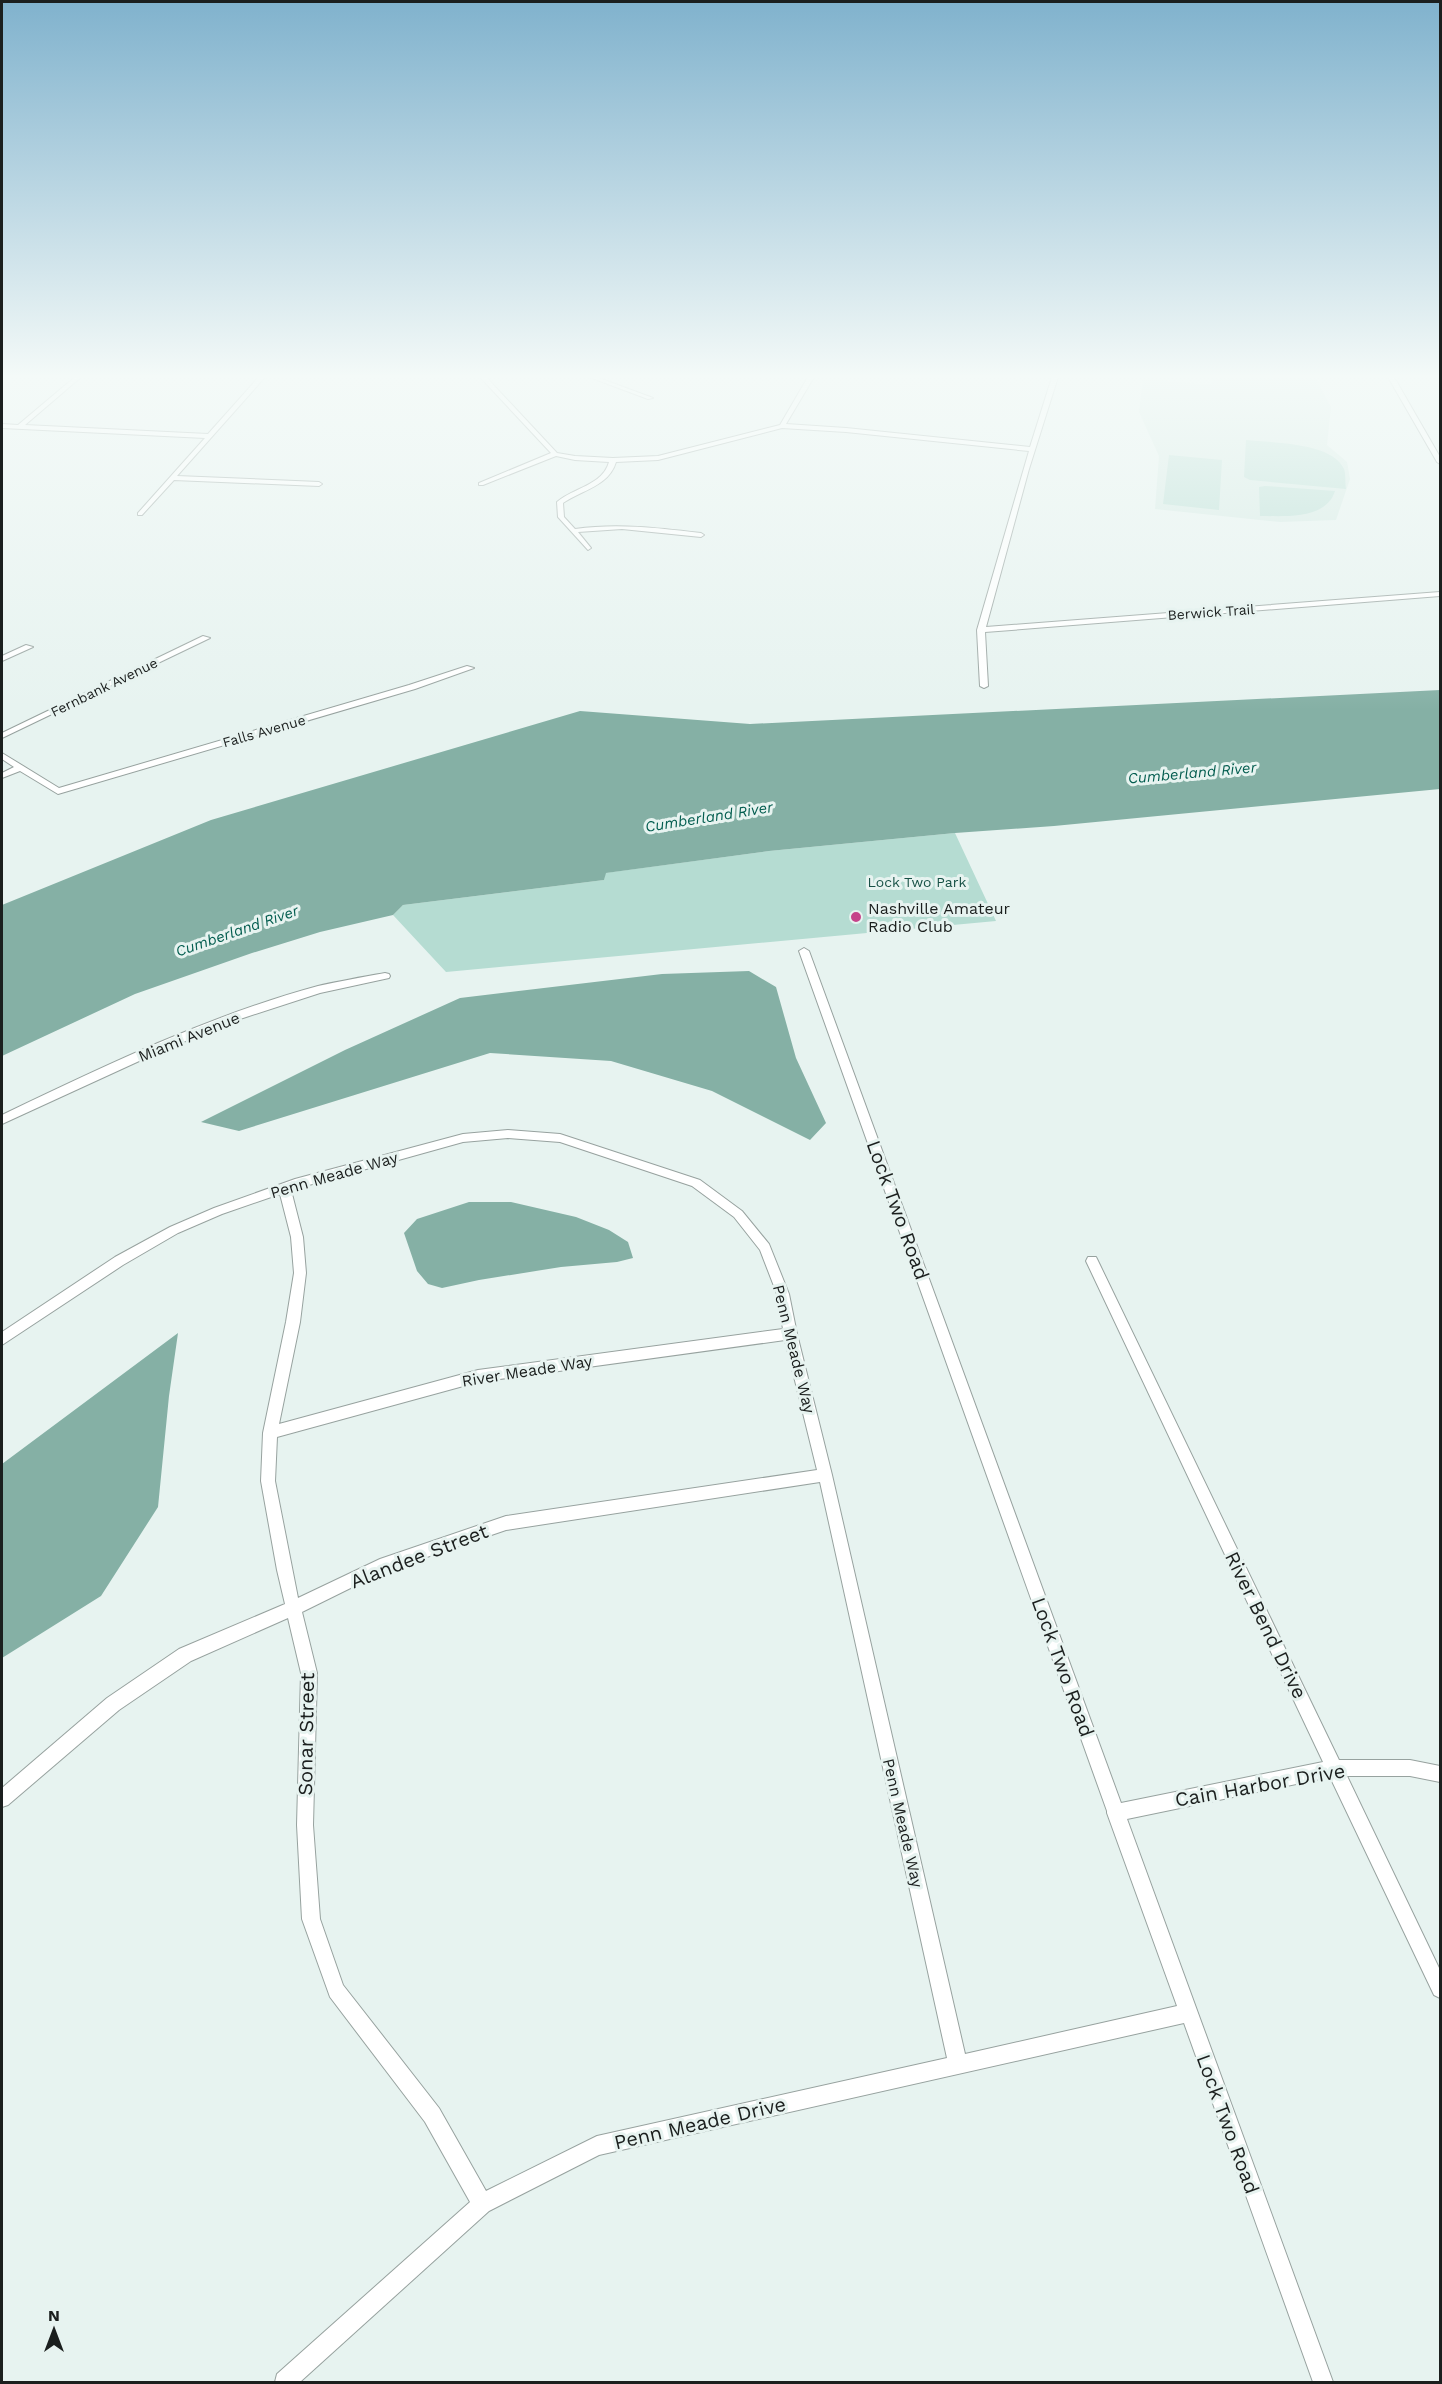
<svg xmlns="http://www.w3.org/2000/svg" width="1442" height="2384" font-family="'Work Sans',sans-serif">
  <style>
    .built { fill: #d4e9e3 }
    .green { fill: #b5dcd2 }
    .water { fill: #85b0a5 }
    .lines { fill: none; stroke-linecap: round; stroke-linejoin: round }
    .street-casing { stroke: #97a29f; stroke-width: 2 }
    .street { fill: #fff; fill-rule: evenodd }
    .poi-dot { fill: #c6438a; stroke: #e7f3f0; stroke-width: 2 }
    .labels { text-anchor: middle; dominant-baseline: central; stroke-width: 6; stroke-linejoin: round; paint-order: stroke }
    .far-street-label { font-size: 14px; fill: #1b1f1e; stroke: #e7f3f0 }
    .far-park-label { font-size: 14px; fill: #175146; stroke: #e7f3f0 }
    .far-water-label { font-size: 15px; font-style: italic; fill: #035d4f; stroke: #e7f3f0 }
    .poi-label { font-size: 16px; fill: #1b1f1e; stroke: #e7f3f0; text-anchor: start }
    .street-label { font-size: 16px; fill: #1b1f1e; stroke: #e7f3f0 }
    .near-street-label { font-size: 20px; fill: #1b1f1e; stroke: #e7f3f0 }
  </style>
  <rect width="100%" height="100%" fill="#e7f3f0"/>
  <path class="built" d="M1214 377H1315L1331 407 1327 445 1347 462 1350 479 1336 520 1280 522 1155 509 1159 456 1139 412 1143 379 1211 385Z"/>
  <path class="green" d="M1246 440C1272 443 1332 442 1344 469 1346 475 1345 483 1346 489L1250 480 1244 477Z
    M1169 455 1222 460 1219 510 1163 504Z
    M1265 486 1335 491C1326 520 1284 516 1260 516L1259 487Z
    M955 833 996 921 446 972 393 915 403 905 604 880 605 873 769 851Z"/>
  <path class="water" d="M1440 690V789L1054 826 955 833 769 851 606 873 604 880 403 905 393 915 320 932 252 953 135 994 2 1056V905L211 820 580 711 750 724Z
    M749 971 776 987 796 1058 826 1123 810 1140 712 1091 611 1061 490 1053 239 1131 201 1122 345 1050 460 998 662 974Z
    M469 1202H511L576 1217 609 1230 628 1242 633 1258 617 1262 561 1267 479 1280 442 1288 428 1284 417 1271 404 1233 417 1219Z
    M178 1333 169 1396 158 1507 101 1596 2 1658V1464Z"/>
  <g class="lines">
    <g class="street-casing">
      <path id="street" d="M75 377H81L25 425 208 434 259 377H265L177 476 319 482 322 484 319 486 174 480 142 515H138V513L205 438 2 428V424L18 425Z
        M480 377H486L557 453 575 456 613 458 658 456 780 425 808 377H814L786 424 846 428 1030 447 1052 377H1058L1029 469 986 627 1440 592V596L985 632 988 686 984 688 980 686 977 630 1029 451 846 432 782 428 658 460 616 462C609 486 582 490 563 503L564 517 575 529C617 523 659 528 701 533L704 535 701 537 622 529 578 532 591 548 588 550 558 517 557 502C573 488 603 485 609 462L575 460 556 456 483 485H479V483L551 453Z
        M589 377H596L653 398 648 399Z
        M1388 377H1394L1440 457V464L1437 462Z
        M203 636 210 638 2 738V733Z
        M26 645 33 647 2 661V656Z
        M467 666 474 668 415 689 58 794 20 771 2 778V773L14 767 2 759V753L59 788 409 685Z
        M804 948 809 951 1121 1803 1323 1762 1086 1261 1088 1257H1096L1098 1261 1339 1760H1410L1440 1766V1782L1410 1776H1347L1440 1970V1998L1434 1995 1330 1777 1127 1819 1333 2382H1313L1184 2023 599 2155 489 2211 300 2382H275L277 2374 470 2202 425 2122 330 1997 302 1919 297 1825 301 1673 288 1618 191 1661 119 1710 8 1805 2 1807V1788L107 1698 179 1649 285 1604 277 1570 261 1481 263 1433 286 1322 294 1273 291 1237 280 1194 222 1214 178 1233 123 1265 2 1345V1332L115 1257 170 1227 214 1208 295 1179 463 1134 508 1130 560 1134 700 1180 742 1211 769 1244 789 1294 797 1334 832 1475 965 2054 1177 2006 1107 1813V1811L799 951ZM508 1138 560 1142 692 1186 734 1217 760 1250 777 1294 783 1329 478 1370 279 1424 300 1322 306 1273 303 1237 291 1190 463 1142ZM785 1340 817 1470 506 1516 380 1559 298 1598 275 1481 277 1437 478 1382ZM820 1482 947 2058 597 2136 486 2191 439 2108 343 1985 320 1919 313 1825 317 1673 302 1612 383 1572 506 1530Z
        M385 973 389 974 390 976 389 978 320 993 240 1019 161 1051 2 1124V1115C104 1066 208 1016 318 986 340 981 363 977 385 973Z"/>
    </g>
    <use href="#street" class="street"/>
  </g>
  <linearGradient id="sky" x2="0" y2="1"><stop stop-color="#80b2cd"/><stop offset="0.53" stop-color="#f4faf8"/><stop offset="1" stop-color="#f4faf8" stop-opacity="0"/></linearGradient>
  <rect width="1442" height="710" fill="url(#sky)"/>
  <circle class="poi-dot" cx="856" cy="917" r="6"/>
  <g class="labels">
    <g class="far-street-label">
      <text transform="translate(1211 612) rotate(-4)">Berwick Trail</text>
      <text transform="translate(104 687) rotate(-26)">Fernbank Avenue</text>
      <text transform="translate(264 731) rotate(-16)">Falls Avenue</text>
    </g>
    <g class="far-park-label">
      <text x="917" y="882">Lock Two Park</text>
    </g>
    <g class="far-water-label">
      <text transform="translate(1192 773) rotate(-5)">Cumberland River</text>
      <text transform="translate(709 817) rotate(-9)">Cumberland River</text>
      <text transform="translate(237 931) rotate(-19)">Cumberland River</text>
    </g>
    <g class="poi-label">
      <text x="868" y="908">Nashville Amateur<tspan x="868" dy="18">Radio Club</tspan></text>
    </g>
    <g class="street-label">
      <text transform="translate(189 1037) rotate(-22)">Miami Avenue</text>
      <text transform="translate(334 1175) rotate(-16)">Penn Meade Way</text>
      <text transform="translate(794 1349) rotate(76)">Penn Meade Way</text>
      <text transform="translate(527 1371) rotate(-9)">River Meade Way</text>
      <text transform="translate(903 1823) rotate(77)">Penn Meade Way</text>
    </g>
    <g class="near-street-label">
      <text transform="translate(898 1210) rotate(70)">Lock Two Road</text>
      <text transform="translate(419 1556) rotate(-21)">Alandee Street</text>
      <text transform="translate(1266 1625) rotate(64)">River Bend Drive</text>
      <text transform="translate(1063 1667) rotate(70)">Lock Two Road</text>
      <text transform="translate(306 1734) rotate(-89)">Sonar Street</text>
      <text transform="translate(1260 1785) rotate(-10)">Cain Harbor Drive</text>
      <text transform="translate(700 2123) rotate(-13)">Penn Meade Drive</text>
      <text transform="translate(1228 2124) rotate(70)">Lock Two Road</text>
    </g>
  </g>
  <rect width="1442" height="2384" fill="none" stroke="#1b1f1e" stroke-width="6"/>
  <g transform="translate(54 2330)" stroke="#e7f3f0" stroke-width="4.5" paint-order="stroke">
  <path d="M0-4.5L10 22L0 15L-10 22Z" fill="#1b1f1e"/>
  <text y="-9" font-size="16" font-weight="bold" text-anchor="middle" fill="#1b1f1e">N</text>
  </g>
</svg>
